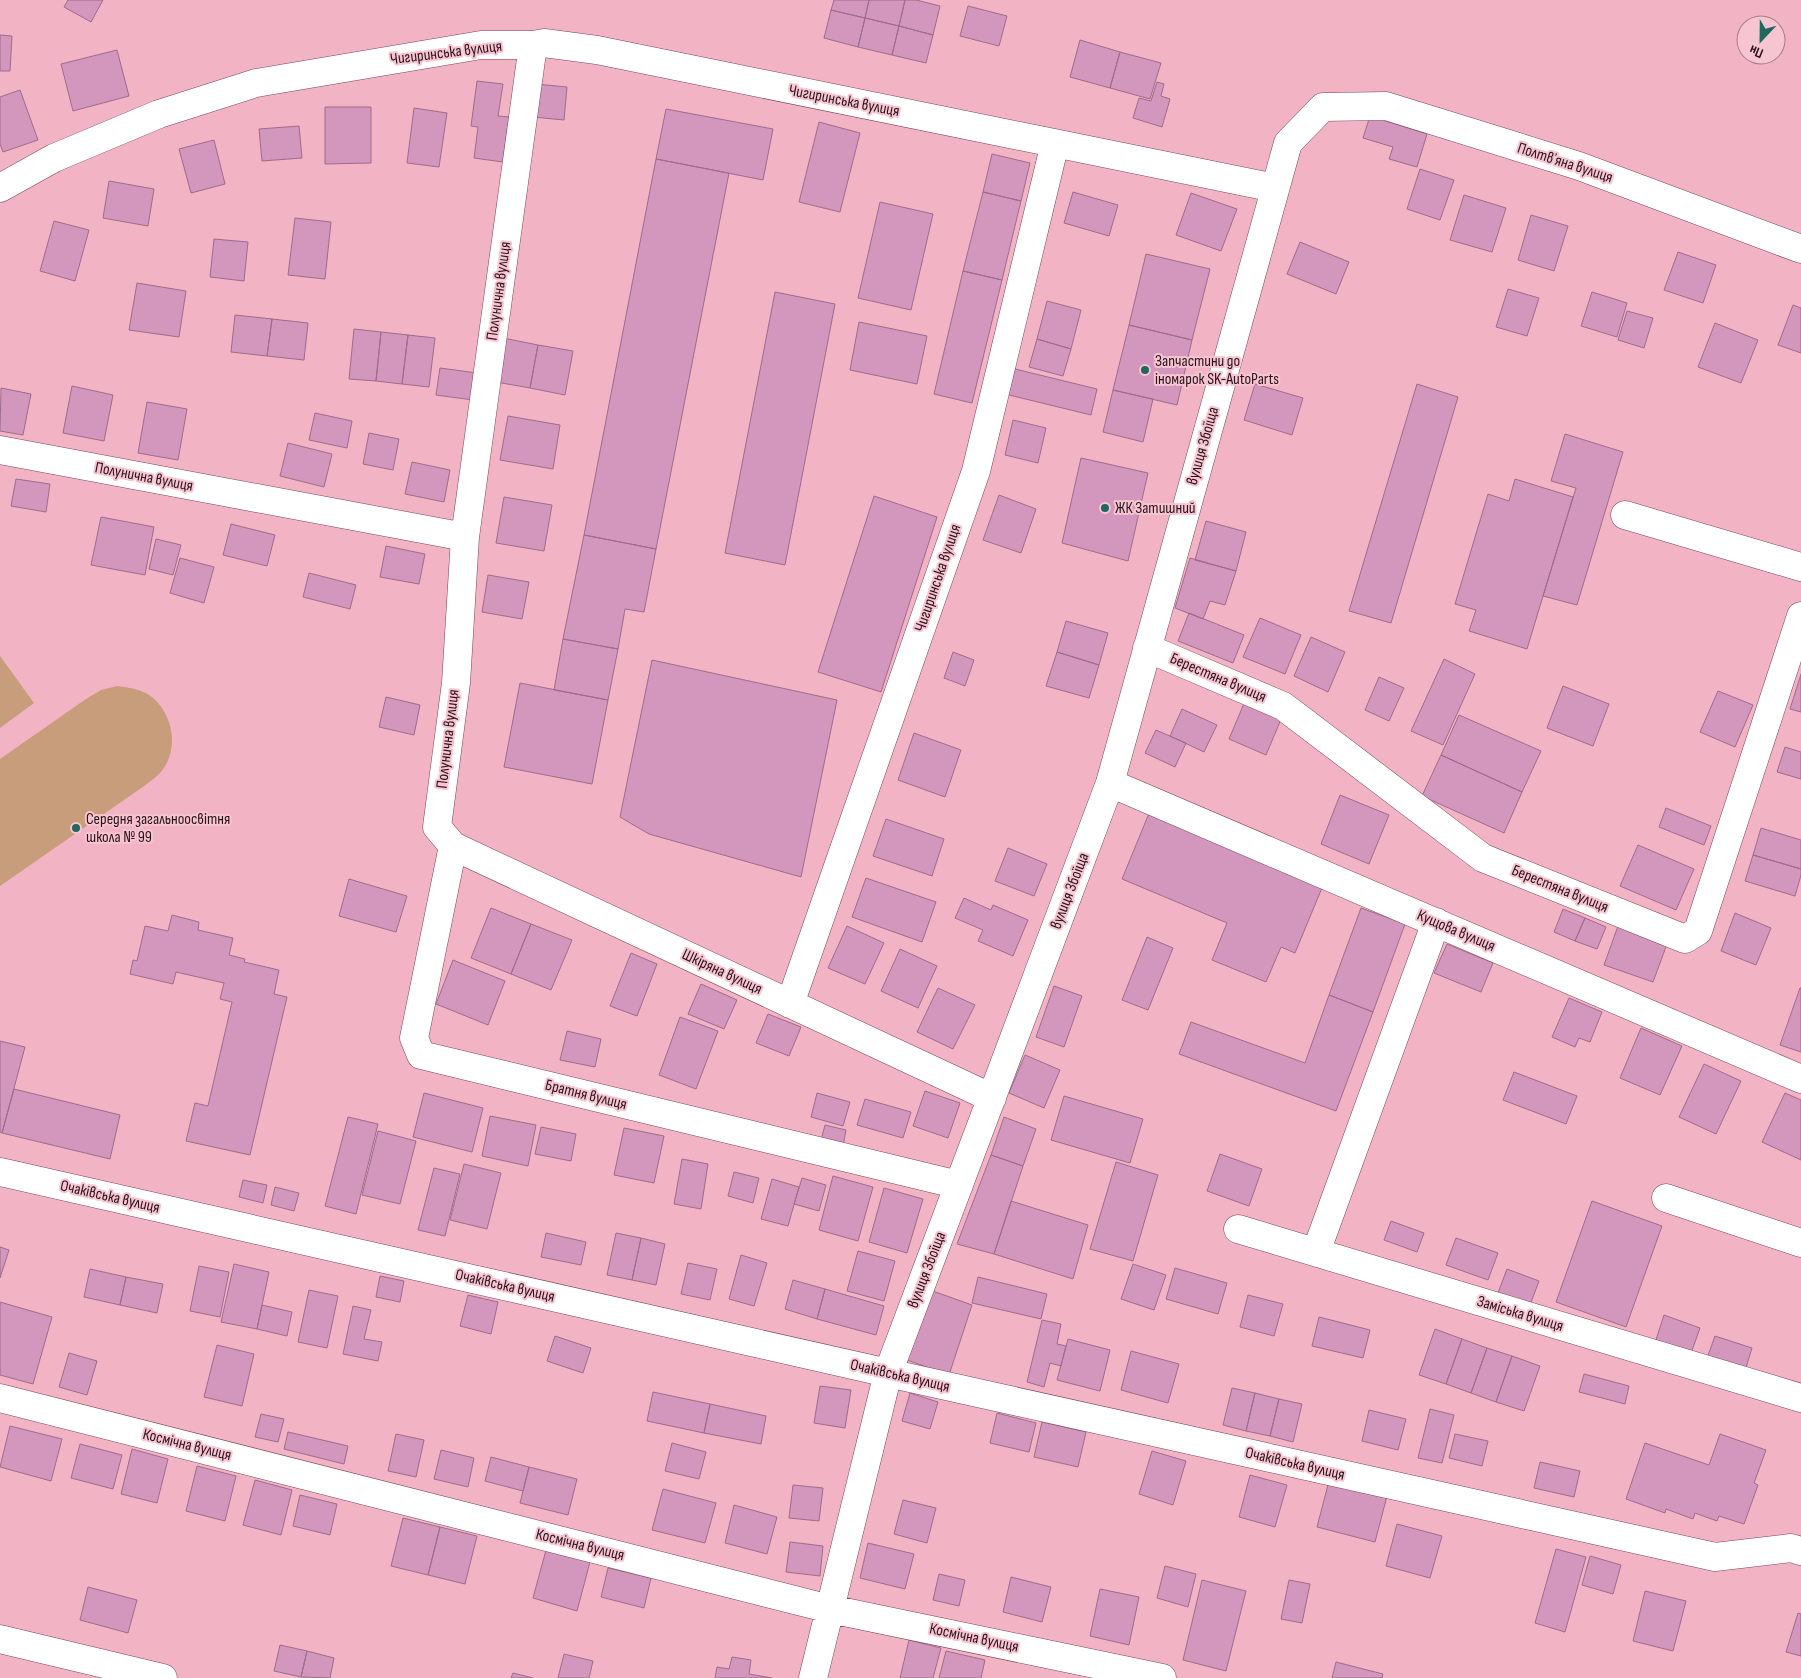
<svg xmlns="http://www.w3.org/2000/svg" width="1801" height="1678" font-family="'Sofia Sans Condensed',sans-serif">
  <style>
    .pitch { fill: #c79d7b }
    .building { fill: #d396bc; stroke: #9e6c8c }
    .lines { fill: none; stroke-linecap: round; stroke-linejoin: round }
    .minor-casing { stroke: #7c4656; stroke-width: 29 }
    .minor { stroke: #fff; stroke-width: 28 }
    .poi-dot { fill: #20685d; stroke: #f7c4d1; stroke-width: 2 }
    .labels { text-anchor: middle; dominant-baseline: central; stroke-width: 4; stroke-linejoin: round; paint-order: stroke }
    .street-label { font-size: 16px; fill: #29131a; stroke: #f7c4d1 }
    .poi-label { font-size: 16px; fill: #29131a; stroke: #f7c4d1; text-anchor: start }
  </style>
  <rect width="100%" height="100%" fill="#f2b3c4"/>
  <path class="pitch" d="M0 656 34 703 0 728Z
    M118 686C130 688 142 689 152 697 174 715 180 752 159 774 155 778 150 781 147 784L0 886V759L86 699 101 690Z"/>
  <path class="building" d="M68 0H103L91 22 64 7Z
    M834 0H869L865 18 831 10Z
    M869 0H905L899 26 865 18Z
    M905 0H916L940 6 933 35 899 26Z
    M968 6 1007 16 999 46 960 36Z
    M831 10 865 18 858 47 824 38Z
    M865 18 899 26 892 55 858 47Z
    M899 26 933 35 926 63 892 55Z
    M0 35 12 36 10 71H0Z
    M1080 40 1120 52 1110 88 1070 77Z
    M117 50 129 96 73 111 61 64Z
    M1120 52 1161 63 1150 99 1110 88Z
    M477 81 503 84 498 116 509 117 503 162 474 158 478 127 471 126Z
    M1157 82 1164 84 1161 96 1170 99 1162 127 1133 118 1139 98 1151 101Z
    M536 84 567 87 564 120 533 117Z
    M20 90 38 140 3 152 0 144V97Z
    M325 107H371V163L325 164Z
    M414 108 447 113 439 167 407 163Z
    M666 109 773 129 763 180 656 159Z
    M1370 116 1427 134 1417 167 1389 159 1393 147 1363 138Z
    M819 122 860 133 840 212 799 202Z
    M299 126 302 158 262 161 259 129Z
    M214 140 225 184 191 193 179 149Z
    M992 154 1030 163 1021 201 983 192Z
    M656 159 729 173 656 549 584 535Z
    M1420 169 1454 180 1440 220 1407 209Z
    M109 181 154 189 148 226 103 218Z
    M983 192 1021 201 1002 280 963 271Z
    M1073 192 1118 205 1109 236 1064 223Z
    M1191 193 1237 209 1221 251 1176 235Z
    M1464 195 1506 208 1492 252 1450 240Z
    M880 202 933 214 911 310 858 298Z
    M1531 215 1568 226 1554 271 1518 260Z
    M295 218 331 222 325 279 288 275Z
    M54 221 89 230 75 281 40 271Z
    M214 239 248 242 244 281 210 277Z
    M1300 242 1349 262 1336 294 1287 274Z
    M1678 252 1716 265 1703 303 1664 290Z
    M1146 254 1210 269 1192 340 1129 325Z
    M963 271 1002 280 972 403 934 394Z
    M137 283 186 291 179 337 129 330Z
    M1508 289 1539 298 1527 336 1496 327Z
    M775 292 835 304 785 565 725 553Z
    M1592 292 1627 303 1617 337 1581 326Z
    M1047 301 1081 310 1071 349 1037 339Z
    M1793 305 1801 308V353L1778 345Z
    M1627 311 1653 318 1644 348 1618 340Z
    M235 315 272 319 267 356 231 352Z
    M272 319 308 323 304 360 267 356Z
    M859 322 927 336 917 384 850 370Z
    M1715 323 1758 340 1741 383 1698 367Z
    M1129 325 1192 340 1177 405 1113 390Z
    M354 329 381 332 376 381 349 379Z
    M381 332 408 335 402 384 376 381Z
    M408 335 435 338 429 387 402 384Z
    M503 338 538 345 530 388 496 382Z
    M1037 339 1071 349 1063 376 1029 367Z
    M538 345 573 351 565 395 530 388Z
    M440 368 477 373 473 400 436 395Z
    M1011 368 1097 389 1091 415 1005 394Z
    M1255 384 1303 398 1292 435 1244 420Z
    M1417 384 1458 397 1391 623 1349 611Z
    M72 386 113 395 104 441 63 433Z
    M1 388 31 394 23 435 0 431Z
    M1113 390 1153 399 1143 442 1103 432Z
    M147 402 187 409 178 460 138 453Z
    M315 413 352 421 347 448 309 440Z
    M508 416 560 425 553 469 500 460Z
    M1013 420 1046 428 1038 463 1005 455Z
    M369 433 399 439 393 470 363 464Z
    M1565 434 1623 452 1577 605 1543 596 1576 488 1551 481Z
    M288 443 332 454 324 487 280 476Z
    M1081 458 1148 473 1128 561 1062 543Z
    M412 462 450 470 444 502 405 494Z
    M16 479 50 484 46 512 11 506Z
    M1515 479 1573 497 1527 649 1469 631 1476 610 1455 604 1488 494 1509 501Z
    M999 495 1036 509 1021 553 983 540Z
    M874 496 937 517 881 692 818 672Z
    M504 497 552 505 544 551 496 543Z
    M101 517 154 527 145 575 91 565Z
    M1206 521 1246 532 1236 571 1195 560Z
    M231 524 275 535 267 566 223 555Z
    M584 535 656 549 644 612 625 609 618 649 563 639Z
    M156 539 181 545 173 575 149 569Z
    M386 546 425 554 419 584 380 577Z
    M180 558 214 567 204 603 170 593Z
    M1190 558 1236 571 1225 605 1210 601 1203 619 1175 608Z
    M309 573 356 585 350 609 303 597Z
    M488 575 529 582 522 619 482 612Z
    M1189 613 1244 635 1233 663 1178 641Z
    M1260 618 1301 635 1285 674 1243 657Z
    M1066 621 1108 633 1099 665 1057 652Z
    M1311 637 1345 652 1328 692 1294 676Z
    M563 639 618 649 608 700 554 690Z
    M953 652 974 660 965 686 944 678Z
    M1057 652 1099 665 1089 698 1046 686Z
    M1444 659 1475 674 1443 745 1411 731Z
    M652 660 837 700 801 877 649 834 620 817Z
    M1801 674V712L1790 709Z
    M1379 677 1404 688 1389 721 1365 710Z
    M520 683 608 700 592 784 504 767Z
    M1563 686 1609 704 1593 746 1547 728Z
    M1718 691 1753 705 1735 747 1700 732Z
    M386 697 420 705 414 735 379 727Z
    M1245 701 1282 717 1266 755 1229 739Z
    M1182 709 1217 725 1204 752 1170 736Z
    M1459 715 1541 751 1522 792 1441 755Z
    M1156 730 1186 743 1175 767 1145 753Z
    M914 733 961 750 945 797 898 780Z
    M1785 747 1801 752V779L1777 772Z
    M1441 755 1522 792 1504 833 1422 796Z
    M1340 795 1389 815 1369 864 1321 844Z
    M1666 808 1711 826 1704 845 1659 827Z
    M1150 811 1324 883 1295 953 1281 947 1266 982 1212 960 1227 923 1122 879Z
    M886 819 944 839 932 876 873 856Z
    M1761 828 1801 840V869L1753 855Z
    M1638 845 1694 869 1676 910 1620 886Z
    M1008 848 1047 864 1034 896 995 881Z
    M1753 855 1801 869V875L1795 896 1745 881Z
    M866 878 936 902 922 942 852 917Z
    M349 879 407 896 396 932 339 916Z
    M964 898 991 910 993 905 1028 920 1013 956 978 941 983 930 955 918Z
    M491 908 531 924 511 974 471 958Z
    M1361 908 1405 924 1373 1012 1329 995Z
    M1563 909 1585 918 1575 941 1554 932Z
    M1735 913 1771 928 1756 965 1721 951Z
    M172 915 199 922 198 930 233 938 229 955 245 959 244 962 279 970 274 994 287 997 250 1155 186 1141 195 1103 208 1106 232 1002 220 999 224 983 176 972 173 984 130 974 133 960 137 961 145 926 168 931Z
    M1585 918 1606 927 1597 949 1575 941Z
    M531 924 572 940 551 990 511 974Z
    M847 926 884 943 865 984 828 968Z
    M1618 926 1667 944 1653 982 1604 965Z
    M1147 937 1173 948 1148 1010 1122 1000Z
    M1447 944 1493 963 1481 992 1434 973Z
    M900 949 937 966 918 1008 881 991Z
    M631 953 657 964 637 1016 610 1006Z
    M453 960 505 981 488 1025 436 1004Z
    M701 984 737 1000 724 1029 688 1014Z
    M1054 986 1082 996 1064 1047 1036 1037Z
    M938 988 975 1005 953 1049 917 1032Z
    M1800 988H1801V1052L1780 1045Z
    M1329 995 1373 1012 1336 1111 1179 1054 1191 1022 1305 1063Z
    M1569 998 1602 1012 1590 1042 1579 1038 1575 1047 1552 1037Z
    M768 1014 801 1027 789 1056 756 1043Z
    M680 1017 718 1031 696 1089 659 1075Z
    M1641 1028 1682 1046 1660 1095 1620 1078Z
    M567 1031 601 1039 595 1067 560 1060Z
    M0 1041 25 1047 2 1133 0 1132Z
    M1025 1055 1060 1070 1044 1108 1009 1093Z
    M1704 1064 1741 1081 1716 1134 1679 1117Z
    M1514 1072 1577 1096 1566 1124 1503 1100Z
    M14 1089 120 1115 110 1159 2 1133Z
    M925 1091 960 1103 948 1138 913 1126Z
    M424 1093 483 1108 472 1152 413 1137Z
    M817 1093 850 1102 843 1126 811 1117Z
    M1785 1093 1801 1100V1160L1762 1142Z
    M1064 1096 1143 1119 1130 1163 1051 1140Z
    M865 1099 911 1112 903 1138 857 1125Z
    M490 1116 536 1125 528 1166 482 1156Z
    M348 1117 378 1124 356 1214 325 1206Z
    M1004 1117 1036 1129 1023 1166 991 1155Z
    M825 1125 846 1130 843 1146 821 1140Z
    M541 1127 576 1134 571 1161 535 1154Z
    M624 1128 664 1136 654 1183 614 1175Z
    M378 1131 416 1141 400 1204 362 1195Z
    M1220 1154 1262 1169 1249 1206 1207 1191Z
    M991 1155 1023 1166 994 1254 957 1244Z
    M682 1159 708 1164 701 1209 674 1204Z
    M1116 1162 1158 1175 1133 1261 1090 1249Z
    M464 1164 501 1173 487 1229 450 1220Z
    M434 1168 460 1174 445 1236 418 1230Z
    M734 1172 759 1178 753 1203 728 1196Z
    M833 1176 873 1187 858 1241 819 1230Z
    M802 1178 826 1185 819 1211 794 1204Z
    M772 1179 799 1187 788 1226 761 1219Z
    M243 1180 267 1185 263 1203 239 1197Z
    M275 1187 299 1193 294 1211 271 1205Z
    M884 1188 923 1199 907 1253 869 1242Z
    M1011 1201 1088 1225 1073 1279 994 1254Z
    M1592 1201 1662 1226 1626 1327 1556 1302Z
    M1391 1221 1424 1233 1417 1252 1384 1240Z
    M546 1233 586 1242 581 1265 541 1257Z
    M616 1233 641 1238 632 1280 607 1275Z
    M641 1238 665 1244 656 1285 632 1280Z
    M1456 1238 1498 1253 1488 1280 1446 1265Z
    M0 1247 9 1250 0 1278Z
    M858 1251 895 1261 884 1301 847 1291Z
    M741 1255 767 1263 754 1306 729 1299Z
    M688 1263 717 1269 710 1300 681 1294Z
    M234 1264 269 1272 257 1329 221 1322Z
    M1133 1264 1166 1275 1154 1310 1121 1299Z
    M199 1266 229 1272 220 1317 190 1311Z
    M1175 1268 1227 1283 1218 1314 1166 1299Z
    M90 1269 126 1277 120 1305 84 1297Z
    M1507 1269 1539 1281 1530 1305 1498 1293Z
    M380 1276 404 1281 400 1302 376 1297Z
    M126 1277 163 1284 157 1313 120 1305Z
    M978 1277 1047 1294 1041 1319 972 1303Z
    M793 1280 825 1289 817 1319 785 1309Z
    M825 1289 884 1306 876 1335 817 1319Z
    M309 1290 338 1296 327 1348 298 1342Z
    M930 1290 972 1305 949 1375 907 1360Z
    M468 1295 498 1302 491 1334 460 1326Z
    M1248 1295 1283 1304 1274 1336 1240 1327Z
    M0 1302 52 1317 33 1384 0 1375Z
    M262 1305 292 1312 287 1336 257 1329Z
    M353 1306 371 1310 364 1339 382 1342 378 1361 343 1354Z
    M1664 1315 1700 1328 1690 1356 1655 1343Z
    M1319 1317 1370 1330 1363 1358 1312 1346Z
    M1042 1320 1061 1324 1057 1344 1066 1346 1061 1366 1050 1363 1044 1387 1027 1382Z
    M1435 1329 1462 1339 1446 1384 1419 1375Z
    M555 1336 591 1348 583 1373 547 1361Z
    M1715 1336 1752 1348 1744 1374 1706 1361Z
    M1068 1339 1110 1350 1100 1391 1057 1380Z
    M1462 1339 1487 1348 1471 1393 1446 1384Z
    M217 1345 254 1354 242 1406 204 1397Z
    M1487 1348 1512 1356 1496 1402 1471 1393Z
    M1131 1351 1179 1364 1168 1403 1121 1390Z
    M69 1353 97 1361 87 1395 59 1387Z
    M1512 1356 1540 1366 1524 1411 1496 1402Z
    M1584 1374 1629 1386 1625 1404 1579 1392Z
    M820 1386 851 1390 845 1428 814 1423Z
    M1232 1388 1255 1393 1246 1431 1223 1425Z
    M653 1392 710 1404 704 1433 647 1421Z
    M910 1393 938 1402 930 1429 902 1421Z
    M1255 1393 1279 1399 1270 1436 1246 1431Z
    M1279 1399 1302 1404 1293 1442 1270 1436Z
    M710 1404 766 1416 761 1444 704 1433Z
    M1430 1409 1454 1415 1442 1463 1418 1458Z
    M1369 1410 1406 1419 1398 1450 1362 1441Z
    M997 1413 1036 1423 1029 1452 990 1443Z
    M261 1414 284 1419 278 1442 255 1437Z
    M1042 1422 1086 1432 1078 1467 1034 1457Z
    M10 1426 62 1439 51 1481 0 1467Z
    M288 1432 348 1446 344 1464 284 1449Z
    M396 1434 424 1440 416 1477 388 1471Z
    M1455 1434 1488 1441 1482 1466 1449 1458Z
    M1720 1434 1766 1450 1754 1483 1758 1485 1744 1524 1719 1516 1717 1521 1695 1513 1693 1519 1666 1509 1665 1513 1626 1499 1645 1443 1709 1465Z
    M672 1443 706 1452 699 1479 665 1471Z
    M80 1444 122 1455 113 1489 71 1478Z
    M132 1449 168 1459 157 1503 121 1494Z
    M441 1450 474 1458 468 1487 434 1479Z
    M1152 1451 1186 1461 1173 1505 1139 1494Z
    M491 1457 529 1467 523 1491 485 1481Z
    M1540 1462 1580 1471 1574 1497 1534 1488Z
    M197 1466 236 1476 225 1521 186 1511Z
    M529 1467 577 1479 568 1515 520 1503Z
    M1250 1475 1287 1485 1275 1527 1239 1517Z
    M255 1480 292 1490 281 1535 243 1525Z
    M1329 1481 1387 1496 1375 1542 1317 1527Z
    M793 1485 823 1488 819 1521 789 1518Z
    M663 1489 716 1503 705 1543 652 1530Z
    M300 1495 337 1504 330 1535 293 1526Z
    M903 1500 936 1508 927 1543 894 1534Z
    M734 1505 777 1517 767 1554 725 1543Z
    M403 1518 440 1527 428 1575 391 1566Z
    M1397 1524 1442 1536 1430 1578 1386 1566Z
    M440 1527 477 1536 465 1584 428 1575Z
    M790 1542 823 1546 820 1576 786 1572Z
    M868 1543 914 1554 905 1589 860 1578Z
    M1556 1549 1586 1557 1565 1632 1535 1623Z
    M546 1550 590 1562 577 1611 533 1598Z
    M1590 1556 1621 1565 1613 1594 1582 1585Z
    M1165 1566 1196 1574 1188 1607 1157 1598Z
    M608 1568 651 1578 644 1608 601 1597Z
    M939 1574 965 1580 959 1606 933 1600Z
    M1011 1577 1051 1587 1042 1622 1003 1612Z
    M1202 1580 1246 1591 1226 1671 1183 1660Z
    M1289 1580 1310 1584 1302 1623 1281 1619Z
    M88 1587 137 1600 128 1633 80 1620Z
    M1100 1589 1139 1597 1129 1645 1090 1636Z
    M1645 1591 1686 1601 1673 1651 1633 1641Z
    M1798 1613 1801 1614V1656L1786 1652Z
    M909 1640 941 1648 933 1678H900Z
    M280 1645 307 1651 301 1677 274 1671Z
    M307 1651 334 1658 330 1678 301 1677Z
    M946 1651 985 1660 981 1678H939Z
    M564 1654 593 1661 589 1678H558Z
    M732 1657 751 1660 749 1674 772 1678H715L717 1667 729 1669Z
    M1336 1662 1383 1674 1382 1678H1332Z
    M513 1673 533 1678H511Z"/>
  <g class="lines">
    <g class="minor-casing">
      <path id="minor" d="M533 45 465 537 456 683 437 827 453 846 992 1098
        M0 188 54 158 159 114 256 83 481 45H533L544 43 597 50 1275 188
        M0 450 465 537
        M1625 515 1801 567
        M1147 648 1283 706 1483 858 1685 939 1698 931 1801 616
        M1110 783 1801 1079
        M453 846 414 1038 421 1055 959 1185
        M790 1004 976 471 1055 143
        M0 1172 888 1373 1715 1557 1791 1548 1801 1551
        M1666 1198 1801 1243
        M1238 1229 1801 1398
        M1316 1252 1436 922
        M0 1398 830 1609 1162 1678
        M0 1639 163 1678
        M813 1678 888 1373 1110 783 1288 143 1323 107 1386 106 1579 166 1801 249"/>
    </g>
    <use href="#minor" class="minor"/>
  </g>
  <g class="poi-dot">
    <circle cx="1145" cy="370" r="5"/>
    <circle cx="1105" cy="508" r="5"/>
    <circle cx="76" cy="828" r="5"/>
  </g>
  <g class="labels">
    <g class="street-label">
      <text transform="translate(446 53) rotate(-7)">Чигиринська вулиця</text>
      <text transform="translate(844 101) rotate(11)">Чигиринська вулиця</text>
      <text transform="translate(1565 163) rotate(18)">Полтвʼяна вулиця</text>
      <text transform="translate(499 291) rotate(-82)">Полунична вулиця</text>
      <text transform="translate(1203 446) rotate(-74)">вулиця Збоїща</text>
      <text transform="translate(144 477) rotate(11)">Полунична вулиця</text>
      <text transform="translate(938 578) rotate(-71)">Чигиринська вулиця</text>
      <text transform="translate(1218 678) rotate(23)">Берестяна вулиця</text>
      <text transform="translate(448 739) rotate(-83)">Полунична вулиця</text>
      <text transform="translate(1560 889) rotate(22)">Берестяна вулиця</text>
      <text transform="translate(1070 891) rotate(-69)">вулиця Збоїща</text>
      <text transform="translate(1456 931) rotate(23)">Кущова вулиця</text>
      <text transform="translate(722 972) rotate(25)">Шкіряна вулиця</text>
      <text transform="translate(586 1095) rotate(14)">Братня вулиця</text>
      <text transform="translate(110 1197) rotate(13)">Очаківська вулиця</text>
      <text transform="translate(927 1270) rotate(-69)">вулиця Збоїща</text>
      <text transform="translate(505 1286) rotate(13)">Очаківська вулиця</text>
      <text transform="translate(1520 1314) rotate(17)">Заміська вулиця</text>
      <text transform="translate(900 1376) rotate(13)">Очаківська вулиця</text>
      <text transform="translate(187 1445) rotate(14)">Космічна вулиця</text>
      <text transform="translate(1295 1464) rotate(13)">Очаківська вулиця</text>
      <text transform="translate(580 1545) rotate(14)">Космічна вулиця</text>
      <text transform="translate(974 1638) rotate(12)">Космічна вулиця</text>
    </g>
    <g class="poi-label">
      <text x="1155" y="361">Запчастини до<tspan x="1155" dy="18">іномарок SK-AutoParts</tspan></text>
      <text x="1115" y="508">ЖК Затишний</text>
      <text x="86" y="819">Середня загальноосвітня<tspan x="86" dy="18">школа № 99</tspan></text>
    </g>
  </g>
  <g transform="translate(1761 40) rotate(202)"><circle r="24" fill="#f7c4d1" stroke="#a57d88"/>
  <path d="M0-4L9 19L0 12L-9 19Z" fill="#20685d"/>
  <text y="-8" font-size="14" font-weight="bold" text-anchor="middle" fill="#29131a">Пн</text>
  </g>
</svg>
